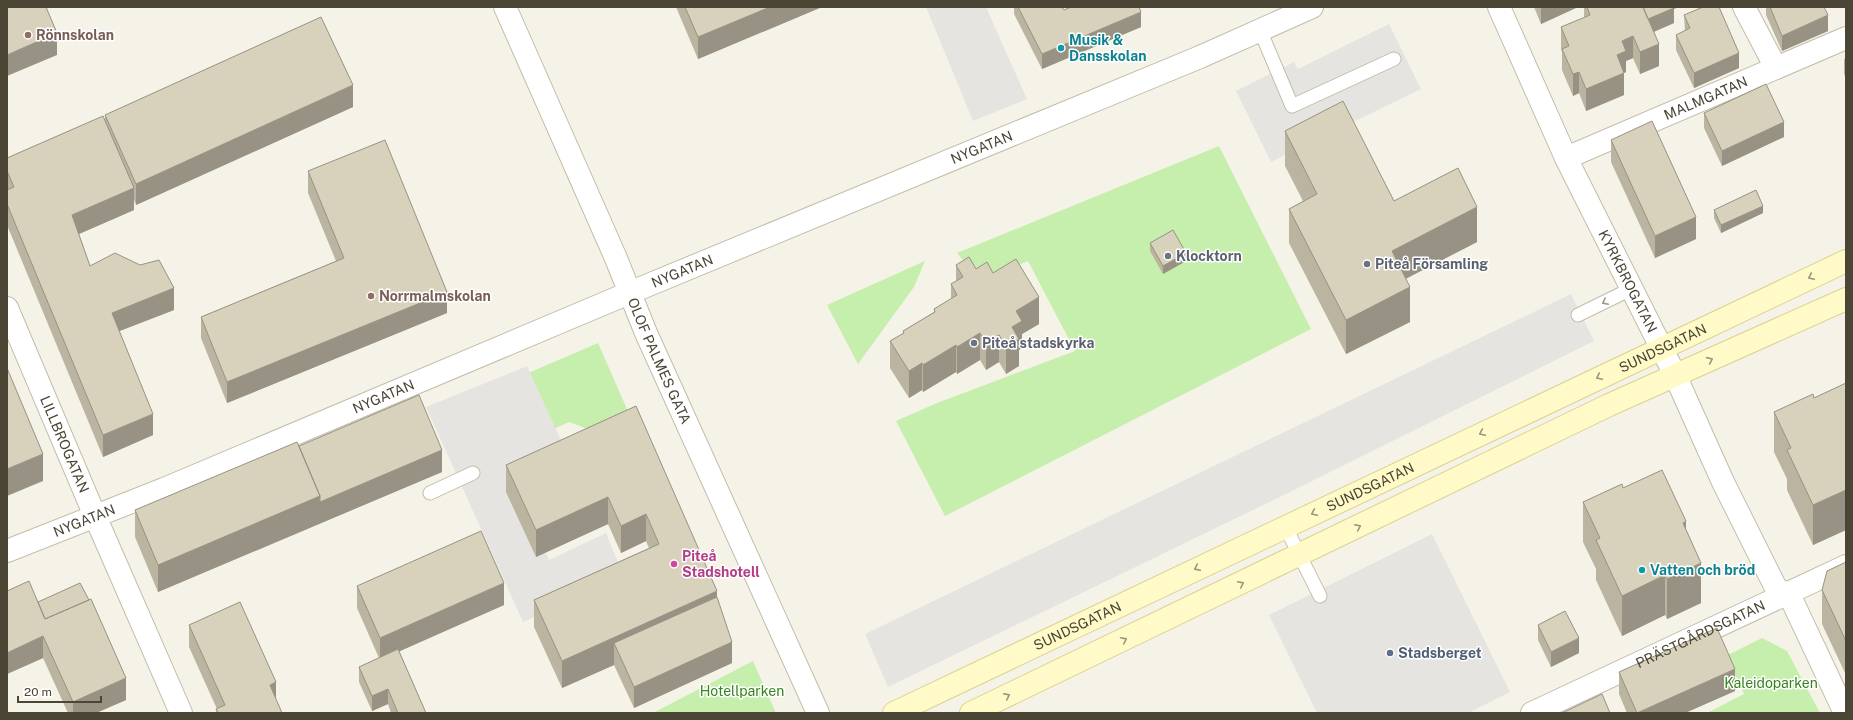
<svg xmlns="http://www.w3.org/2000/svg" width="1853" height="720" font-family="'Public Sans',sans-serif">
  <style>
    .green { fill: #c6eeac }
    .parking { fill: #e6e4e0 }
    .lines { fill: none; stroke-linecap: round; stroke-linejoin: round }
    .service-casing { stroke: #c2bda9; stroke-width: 15 }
    .minor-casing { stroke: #c2bda9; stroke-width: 24 }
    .tertiary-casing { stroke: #c2bda9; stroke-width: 24 }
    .secondary-casing { stroke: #dad292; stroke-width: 24 }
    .service { stroke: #fff; stroke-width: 13 }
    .minor { stroke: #fff; stroke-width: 22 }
    .tertiary { stroke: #fff; stroke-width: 22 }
    .secondary { stroke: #fffac8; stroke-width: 22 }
    .wall { fill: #bab4a1 }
    .shaded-wall { fill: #979283 }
    .building { fill: #d8d1bb; stroke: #979283 }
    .oneway { stroke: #9b9677 }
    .oneway2 { stroke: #9b9990 }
    .education-dot { fill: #8d6e63; stroke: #fff; stroke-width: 1.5 }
    .culture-dot { fill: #0f9aa8; stroke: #fff; stroke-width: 1.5 }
    .worship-dot { fill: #6b7280; stroke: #fff; stroke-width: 1.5 }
    .hotel-dot { fill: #d1479c; stroke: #fff; stroke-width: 1.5 }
    .service-dot { fill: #5c6f8a; stroke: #fff; stroke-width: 1.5 }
    .labels { text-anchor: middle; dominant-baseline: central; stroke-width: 3; stroke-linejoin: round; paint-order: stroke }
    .education-label { font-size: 14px; font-weight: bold; fill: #785e54; stroke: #fff; text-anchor: start }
    .culture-label { font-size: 14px; font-weight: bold; fill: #0d838f; stroke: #fff; text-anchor: start }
    .street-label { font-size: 14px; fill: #4a4535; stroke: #fff }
    .worship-label { font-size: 14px; font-weight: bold; fill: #5b616d; stroke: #fff; text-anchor: start }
    .hotel-label { font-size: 14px; font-weight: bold; fill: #b23c85; stroke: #fff; text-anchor: start }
    .service-label { font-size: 14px; font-weight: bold; fill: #4e5e75; stroke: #fff; text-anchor: start }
    .park-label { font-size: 14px; fill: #378321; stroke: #fff }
  </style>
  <rect width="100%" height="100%" fill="#f5f3e7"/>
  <path class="green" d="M1219 146 1311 329 945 516 896 421 937 403 1075 351 1028 261 981 281 957 253Z
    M925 261 914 287 858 364 827 305Z
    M598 343 634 425 607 436 569 422 529 440 505 383Z
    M1762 638 1787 651 1820 713H1707L1744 694 1726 656Z
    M753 661 776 713H653Z"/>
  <path class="parking" d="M926 7H986L1027 99 973 121Z
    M1389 24 1421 89 1271 162 1236 91 1294 62 1298 69Z
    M1571 294 1594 341 1284 495 888 687 865 634Z
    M527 366 566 451 511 476 549 560 606 533 624 577 523 622 426 407Z
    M1432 534 1510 692 1468 713H1317L1269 615Z"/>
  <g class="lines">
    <g class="service-casing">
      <path id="service" d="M1260 30 1292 106 1394 59
        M1578 315 1631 289
        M430 493 473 473
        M1285 526 1320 596"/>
    </g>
    <g class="minor-casing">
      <g id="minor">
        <path id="s1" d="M1499 7 1566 158 1675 375 1723 482 1780 596"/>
        <path d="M1744 7 1776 68"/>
        <path id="s2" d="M1566 158 1846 38"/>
        <path id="s3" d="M7 308 95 516 181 713"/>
        <path id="s4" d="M7 551 164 489 629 293 1200 57 1312 7"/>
        <path d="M1788 592 1845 713"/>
        <path id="s5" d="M1532 713 1846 566"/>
      </g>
    </g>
    <g class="tertiary-casing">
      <g id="tertiary">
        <path id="s6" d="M505 7 615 256 646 333 818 713"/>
      </g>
    </g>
    <g class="secondary-casing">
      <g id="secondary">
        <path id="s7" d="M894 713 1846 261"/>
        <path d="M971 713 1609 405 1846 299"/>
      </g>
    </g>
    <use href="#service" class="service"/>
    <use href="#minor" class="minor"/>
    <use href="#tertiary" class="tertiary"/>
    <use href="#secondary" class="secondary"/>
  </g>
  <path class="wall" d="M676 7H822L698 59Z
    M1014 7H1062L1064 10 1141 27 1042 69 1014 14Z
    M1534 7H1578L1541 24Z
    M1584 7H1678L1674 9V23L1654 32 1659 66 1640 74 1633 58 1626 61V72L1624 73V95L1586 111 1579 93 1573 96 1562 70V52L1561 49V27L1584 18Z
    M1766 7H1824L1828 31 1782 51 1766 15Z
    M1684 15 1739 68 1694 88 1676 50V35L1685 31Z
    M1846 58V78L1844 74V59Z
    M353 107 136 205 134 200V210L79 234 90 266 174 310 119 331 153 435 103 457 7 225V158L105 122V115Z
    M1704 113 1784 137 1722 166 1704 128Z
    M1285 131 1394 201 1477 242 1406 278 1410 322 1346 354 1289 243V209L1303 201 1285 166Z
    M1611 140 1696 239 1655 258 1611 162Z
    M308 171 447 313 227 403 201 338V317L336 261 308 193Z
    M1714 210 1763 213 1721 233 1714 218Z
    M1150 243 1186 261 1163 274 1150 251Z
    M956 265 976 269 993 273 1039 324 1022 334V348L1019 350V366L1006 374 999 362 986 370 980 360 957 374 956 372 923 392 922 390 909 398 890 368V341L903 334V331L934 312V309L951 299V284L956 281Z
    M1846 383V530L1813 545 1787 490V479L1774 452V412L1814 398Z
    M636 406 717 597 732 663 634 708 614 665 562 688 534 627V600L649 548 646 541 621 553 608 524 536 557 506 492V465Z
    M299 446 442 472 158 592 135 537V510Z
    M1623 488 1686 530 1701 603 1667 619 1665 615 1622 636 1596 580V569L1583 542V502Z
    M1846 562V675L1822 624V590Z
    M357 586 504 605 399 651 426 713H391L388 704 372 711 359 682V667L379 658 357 608Z
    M7 591 38 602 126 700 96 713H68L43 658 7 674Z
    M189 625 276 700 282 713H216L217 709 189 647Z
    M1538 625 1579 653 1551 667 1538 640Z
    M1619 672 1735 691 1685 713H1627L1619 694Z"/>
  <path class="shaded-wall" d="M770 7H822L698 59V37Z
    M1541 7H1578L1541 24Z
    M1669 7H1678L1674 9V23L1646 35V20Z
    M1141 12V27L1042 69V54Z
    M1828 15V31L1782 51V36Z
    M57 33V55L7 76V55Z
    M1633 36V58L1626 61V72L1624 73V95L1586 111V89L1617 55 1622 41Z
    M1659 44V66L1640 74V52Z
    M1739 53V68L1694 88V73Z
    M1579 72V93L1573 96V74Z
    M353 85V107L136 205V184Z
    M1784 122V137L1722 166V151Z
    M134 188V210L72 237V215Z
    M1763 206V213L1721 233V225Z
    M1477 207V242L1392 286V251Z
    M1696 217V239L1655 258V236Z
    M1186 253V261L1163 274V266Z
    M1410 287V322L1346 354V320Z
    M174 288V310L112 334V313Z
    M447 292V313L227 403V382Z
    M1039 297V324L1022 334V348L1019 350V366L1006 374V347L1012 327 1016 311Z
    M980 333V360L957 374V347Z
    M999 335V362L986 370V343Z
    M956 345V372L923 392V365Z
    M922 363V390L909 398V371Z
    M153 414V435L103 457V435Z
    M442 450V472L158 592V565L320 496Z
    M43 454V481L7 496V469Z
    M1846 490V530L1813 545V505Z
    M608 497V524L536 557V530Z
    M646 514V541L621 553V526Z
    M1686 521V561L1683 523Z
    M1701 563V603L1667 619V579Z
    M1665 575V615L1622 636V596Z
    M504 583V605L380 660V638Z
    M717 591V618L614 643V665L562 688V661Z
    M43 636V658L7 674V653Z
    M1579 638V653L1551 667V652Z
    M732 642V663L634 708V687Z
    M1735 669V691L1685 713H1637Z
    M126 678V700L96 713H73V702Z
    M276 682V704L270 685Z
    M388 689V704L372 711V696Z"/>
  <path class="building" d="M7 7H46L57 33 7 55Z
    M685 7H770L698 37Z
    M1018 7H1062L1064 10 1071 7H1139L1141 12 1042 54Z
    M1587 7H1643L1659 44 1640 52 1633 36 1622 41 1626 51 1617 55 1624 73 1586 89 1579 72 1573 74 1562 49 1569 46 1561 27 1590 15Z
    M1643 7H1674V8L1648 19Z
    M1703 7H1719L1739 53 1694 73 1676 35 1690 28 1684 15Z
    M1770 7H1824L1828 15 1782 36Z
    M321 17 353 85 136 184 105 115Z
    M1766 84 1784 122 1722 151 1704 113Z
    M1343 101 1394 201 1458 168 1477 207 1392 251 1410 287 1346 320 1289 209 1317 194 1285 131Z
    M103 116 134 188 72 215 90 266 115 253 140 265 159 260 174 288 112 313 153 414 103 435 7 204V190L14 187 7 171V158Z
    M1652 121 1696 217 1655 236 1611 140Z
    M385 140 447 292 227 382 201 317 344 258 308 171Z
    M1756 190 1763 206 1721 225 1714 210Z
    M1173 230 1186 253 1163 266 1150 243Z
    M969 257 976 269 987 262 993 273 1016 259 1039 297 1016 311 1022 321 1012 327 1019 339 1006 347 999 335 986 343 980 333 957 347 956 345 923 365 922 363 909 371 890 341 904 333 903 331 935 312 934 309 957 295 951 284 963 277 956 265Z
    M7 368 43 454 7 469Z
    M1846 383V490L1813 505 1787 450 1791 448 1774 412 1813 394 1814 398Z
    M419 395 442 450 320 502V496L299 446Z
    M636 406 717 591 562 661 534 600 659 544 646 514 621 526 608 497 536 530 506 465Z
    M297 442 320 496 158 565 135 510Z
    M1662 470 1686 521 1683 523 1701 563 1667 579 1665 575 1622 596 1596 540 1600 538 1583 502 1622 484 1623 488Z
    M481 531 504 583 380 638 357 586Z
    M1846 562V641L1822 590 1827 571Z
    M29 581 45 619 91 599 126 678 73 702 43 636 7 653V591Z
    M80 583 89 600 45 619 38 602Z
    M717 597 732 642 634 687 614 643Z
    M240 602 276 682 270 685 282 713H218L216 709 225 705 189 625Z
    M1565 611 1579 638 1551 652 1538 625Z
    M1717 628 1735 669 1637 713 1619 672Z
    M398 649 426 713H398L388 689 372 696 359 667Z
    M1602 694 1610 713H1562Z"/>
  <defs><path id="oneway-chevron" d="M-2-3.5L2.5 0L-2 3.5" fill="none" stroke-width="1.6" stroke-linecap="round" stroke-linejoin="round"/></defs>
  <g class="oneway">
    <use href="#oneway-chevron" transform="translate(1811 277) rotate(155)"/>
    <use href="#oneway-chevron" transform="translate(1710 360) rotate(-24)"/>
    <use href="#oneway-chevron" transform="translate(1599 377) rotate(155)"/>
    <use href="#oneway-chevron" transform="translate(1482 433) rotate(155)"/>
    <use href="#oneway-chevron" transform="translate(1314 513) rotate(155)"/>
    <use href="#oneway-chevron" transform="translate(1358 527) rotate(-26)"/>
    <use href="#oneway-chevron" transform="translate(1197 568) rotate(154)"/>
    <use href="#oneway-chevron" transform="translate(1241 584) rotate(-26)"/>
    <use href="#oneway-chevron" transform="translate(1124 640) rotate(-26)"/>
    <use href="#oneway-chevron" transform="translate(1007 696) rotate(-26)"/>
  </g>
  <use class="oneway2" href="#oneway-chevron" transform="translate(1605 302) rotate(153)"/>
  <g class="education-dot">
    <circle cx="28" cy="35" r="4"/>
    <circle cx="371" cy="296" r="4"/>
  </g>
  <g class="culture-dot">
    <circle cx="1061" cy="48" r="4"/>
    <circle cx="1642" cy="570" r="4"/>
  </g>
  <g class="worship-dot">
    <circle cx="1168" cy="256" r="4"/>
    <circle cx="1367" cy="264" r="4"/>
    <circle cx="974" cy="343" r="4"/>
  </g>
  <circle class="hotel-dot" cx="674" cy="564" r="4"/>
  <circle class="service-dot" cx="1390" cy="653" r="4"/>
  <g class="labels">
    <g class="education-label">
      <text x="36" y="35">Rönnskolan</text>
      <text x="379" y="296">Norrmalmskolan</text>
    </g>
    <g class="culture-label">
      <text x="1069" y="40">Musik &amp;<tspan x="1069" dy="16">Dansskolan</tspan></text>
      <text x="1650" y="570">Vatten och bröd</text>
    </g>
    <g class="street-label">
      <text stroke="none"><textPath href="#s2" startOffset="152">MALMGATAN</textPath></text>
      <text stroke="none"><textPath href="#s4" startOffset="1055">NYGATAN</textPath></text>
      <text stroke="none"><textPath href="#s4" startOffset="731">NYGATAN</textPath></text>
      <text stroke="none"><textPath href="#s1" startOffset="303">KYRKBROGATAN</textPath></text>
      <text stroke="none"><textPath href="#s7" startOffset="851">SUNDSGATAN</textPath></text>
      <text stroke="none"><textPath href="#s6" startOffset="386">OLOF PALMES GATA</textPath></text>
      <text stroke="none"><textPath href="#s4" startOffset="407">NYGATAN</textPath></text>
      <text stroke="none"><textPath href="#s3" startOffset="148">LILLBROGATAN</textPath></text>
      <text stroke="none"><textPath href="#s7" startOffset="527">SUNDSGATAN</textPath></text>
      <text stroke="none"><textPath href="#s4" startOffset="83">NYGATAN</textPath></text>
      <text stroke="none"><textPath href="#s7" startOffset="203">SUNDSGATAN</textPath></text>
      <text stroke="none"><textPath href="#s5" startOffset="186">PRÄSTGÅRDSGATAN</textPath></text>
    </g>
    <g class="worship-label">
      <text x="1176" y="256">Klocktorn</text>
      <text x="1375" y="264">Piteå Församling</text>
      <text x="982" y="343">Piteå stadskyrka</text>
    </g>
    <g class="hotel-label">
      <text x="682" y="556">Piteå<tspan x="682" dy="16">Stadshotell</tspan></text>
    </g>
    <g class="service-label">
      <text x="1398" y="653">Stadsberget</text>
    </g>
    <g class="park-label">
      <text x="1771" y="683">Kaleidoparken</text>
      <text x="742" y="691">Hotellparken</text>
    </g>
  </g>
  <rect width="1853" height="720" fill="none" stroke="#4a4535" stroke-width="16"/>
  <path d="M18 696v6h83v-6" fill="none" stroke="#4a4535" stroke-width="2"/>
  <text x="24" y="696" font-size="12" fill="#4a4535" stroke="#ffffff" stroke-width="3" paint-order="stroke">20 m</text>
</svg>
